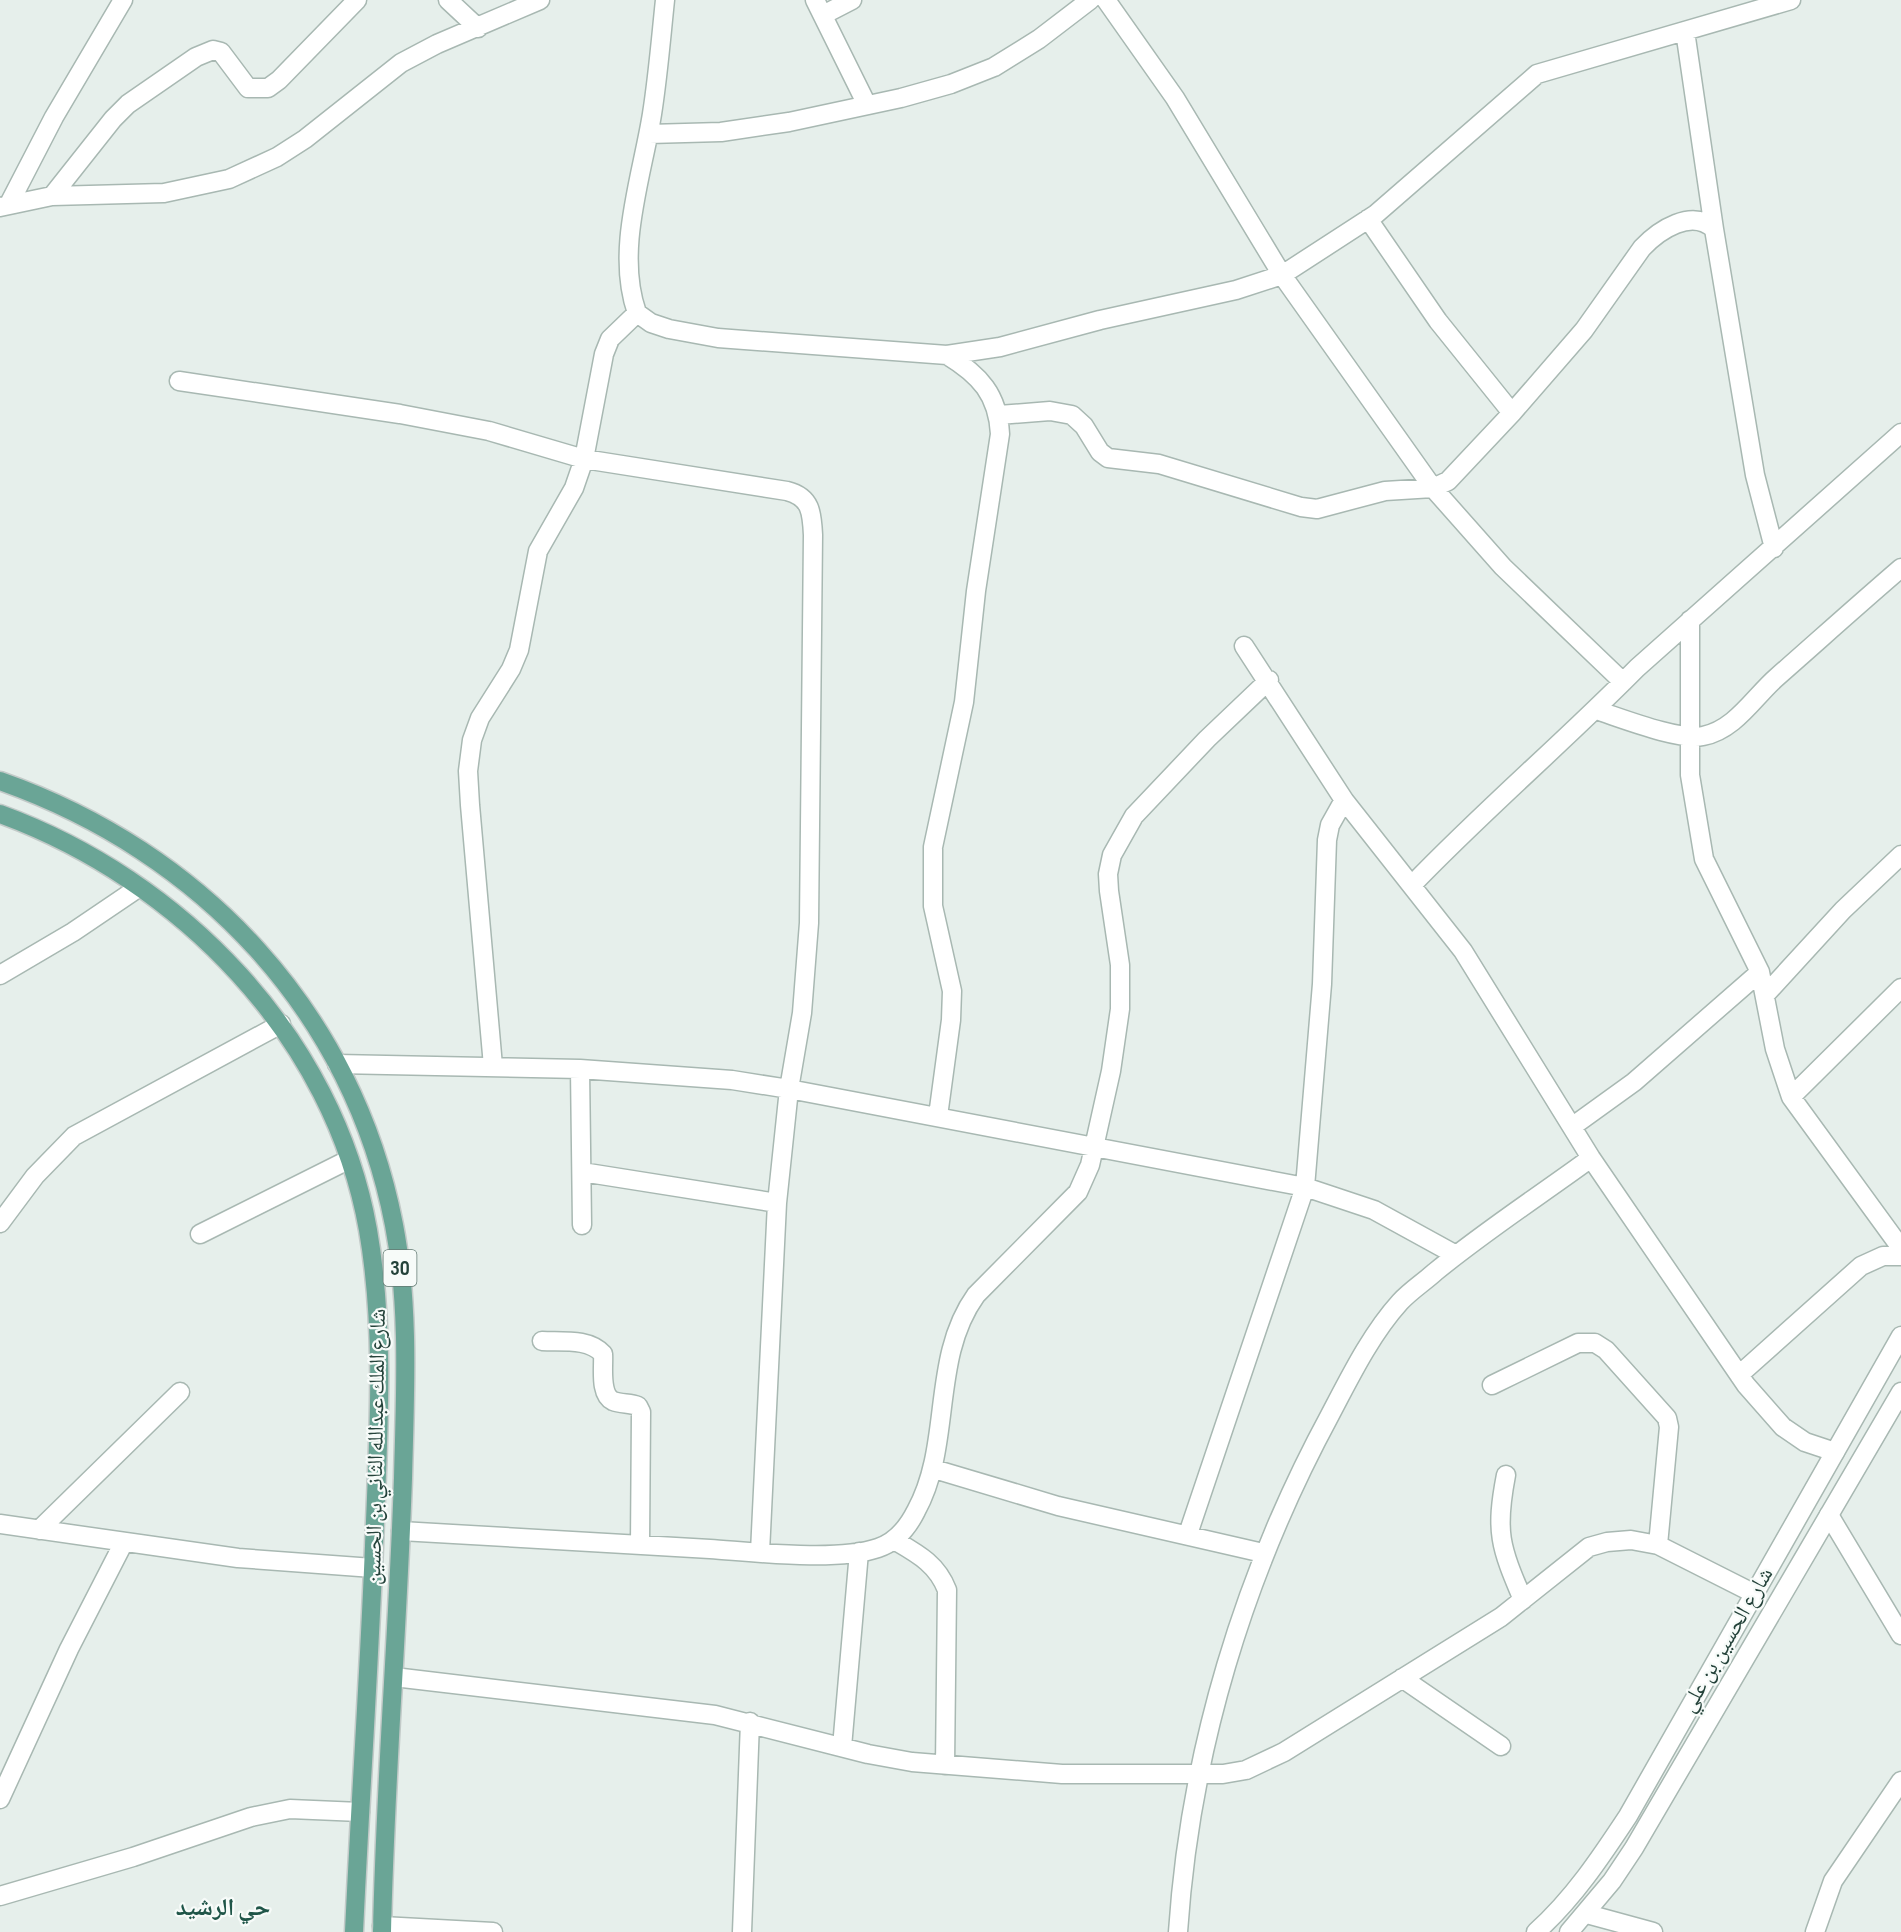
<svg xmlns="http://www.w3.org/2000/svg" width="1901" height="1932" font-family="'Sofia Sans Condensed','Noto Naskh Arabic',sans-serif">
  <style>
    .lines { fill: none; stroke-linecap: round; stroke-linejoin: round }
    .minor-casing { stroke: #a8b8b2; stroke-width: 21 }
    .tertiary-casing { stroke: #a8b8b2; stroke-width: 21 }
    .primary-casing { stroke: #c2cac8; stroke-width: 21 }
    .minor { stroke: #fff; stroke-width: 18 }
    .tertiary { stroke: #fff; stroke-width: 18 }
    .primary { stroke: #6aa596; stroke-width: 18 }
    .labels { text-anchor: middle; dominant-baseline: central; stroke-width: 4.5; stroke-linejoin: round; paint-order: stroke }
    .shield { fill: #f7fbf9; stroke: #637a73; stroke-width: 1.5 }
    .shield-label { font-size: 21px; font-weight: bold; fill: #24423a }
    .street-label { font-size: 22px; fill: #24423a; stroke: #f7fbf9 }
    .neighbourhood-label { font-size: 24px; font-weight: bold; fill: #1f5548; stroke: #f7fbf9 }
  </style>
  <rect width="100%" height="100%" fill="#e6efeb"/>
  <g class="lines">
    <g class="minor-casing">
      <path id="minor" d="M448 0 478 28
        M665 0C661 38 658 76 652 114 642 177 615 251 637 313L651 323 669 329 718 338 947 355 1000 347 1100 320 1236 290 1282 275 1175 98 1106 0
        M815 0 867 105
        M823 15 852 0
        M1685 31 1714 229
        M649 134 721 132 789 122 901 98 951 84 994 67 1039 39 1090 0
        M52 196 113 119 128 104 196 57 213 50 221 52 248 88H268L279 80 357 0
        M9 204 54 117 123 0
        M0 207 52 196 164 193 229 179 277 157 305 139 401 63 437 44 540 0
        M179 381 400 414 489 431 584 459 787 491C811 497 812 513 813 535L809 923 802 1013 789 1089 777 1203 760 1552
        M1512 413 1584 330 1642 248C1659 230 1692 208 1714 229L1755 475 1774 548
        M999 415 1050 411 1072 415 1084 426 1100 452 1108 458 1159 464 1301 507 1317 509 1385 491 1433 488 1448 481 1512 413 1438 321 1368 219
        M1690 620V775L1704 859 1760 972 1775 1049 1791 1097 1901 1248
        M1244 646 1344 800 1463 951 1591 1158 1746 1385 1783 1427 1805 1442 1835 1452
        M1623 682 1503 567 1433 488 1282 275 1376 214 1537 74 1791 0
        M1596 710C1621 718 1679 741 1703 736 1735 730 1754 697 1777 677 1818 641 1859 604 1901 568
        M1412 885C1484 810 1564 742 1637 668L1901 433
        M0 975 73 932 138 888
        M1766 994 1843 910 1901 855
        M337 1064 580 1069 732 1080 789 1089 1305 1187 1374 1210 1456 1255
        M493 1066 470 805 468 771 472 740 480 718 511 669 519 650 538 551 574 488 584 459 604 354 610 339 637 313
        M580 1069 582 1225
        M1791 1097 1901 988
        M938 1116 951 1020 952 991 933 906V847L964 702 976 591 1000 434C998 395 980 375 947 355
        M1573 1126 1634 1082 1760 972
        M582 1172 777 1203
        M0 1223 35 1176 74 1136 281 1024
        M200 1234 348 1160
        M542 1341C562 1342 589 1338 603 1354 604 1367 599 1394 613 1401 621 1404 630 1403 638 1406L641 1412 640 1545
        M1739 1375 1861 1266 1883 1256H1901
        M1492 1385 1578 1343H1595L1606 1350 1667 1418 1669 1427 1658 1545
        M934 1469 1058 1506 1263 1553
        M1506 1475C1495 1532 1500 1546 1523 1600
        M1829 1515 1901 1635
        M0 1524 238 1558 373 1568
        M39 1530 180 1392
        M401 1531C504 1537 607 1543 710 1549 754 1552 837 1562 878 1548 896 1542 908 1527 916 1511 953 1444 930 1359 976 1295L1078 1192 1090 1165 1111 1071 1120 1009V965L1109 891 1108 874 1112 855 1134 816 1207 739 1269 680
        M1188 1534 1305 1187 1322 984 1327 840 1330 825 1344 800
        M894 1540C918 1554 937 1564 947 1590L945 1765
        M394 1677 715 1715 868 1754 912 1762 1062 1774H1223L1246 1770 1284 1752 1501 1617 1589 1547 1607 1542 1631 1540 1658 1545 1753 1593
        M1402 1678 1501 1746
        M842 1747 859 1552
        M0 1799 69 1649 124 1542
        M0 1896 133 1857 251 1817 290 1809 360 1812
        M1587 1914 1653 1932
        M382 1926 493 1932
        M742 1932 750 1722
        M1178 1932C1190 1751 1244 1574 1330 1415 1350 1377 1371 1334 1400 1302 1410 1291 1424 1282 1435 1272 1485 1231 1539 1196 1591 1158
        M1815 1932 1833 1881 1901 1781"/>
    </g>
    <g class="tertiary-casing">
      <path id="tertiary" d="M1536 1932C1573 1899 1601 1857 1628 1816L1901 1336
        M1569 1932 1612 1881 1634 1848 1901 1392"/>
    </g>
    <g class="primary-casing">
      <path id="primary" d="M0 781C202 852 353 1012 394 1225 410 1308 405 1394 403 1478 398 1629 385 1781 382 1932
        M0 814C181 880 334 1037 368 1230 386 1334 378 1441 374 1546 369 1674 360 1803 354 1932"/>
    </g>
    <use href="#minor" class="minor"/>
    <use href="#tertiary" class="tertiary"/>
    <use href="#primary" class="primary"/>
  </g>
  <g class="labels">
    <rect class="shield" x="383.5" y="1250" width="33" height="36" rx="4.5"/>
    <g class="shield-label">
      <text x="400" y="1268">30</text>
    </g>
    <g class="street-label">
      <text transform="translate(376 1447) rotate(-89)">شارع الملك عبدالله الثاني بن الحسين</text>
      <text transform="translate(1727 1640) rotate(-60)">شارع الحسين بن علي</text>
    </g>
    <g class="neighbourhood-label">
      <text x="223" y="1907">حي الرشيد</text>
    </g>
  </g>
</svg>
